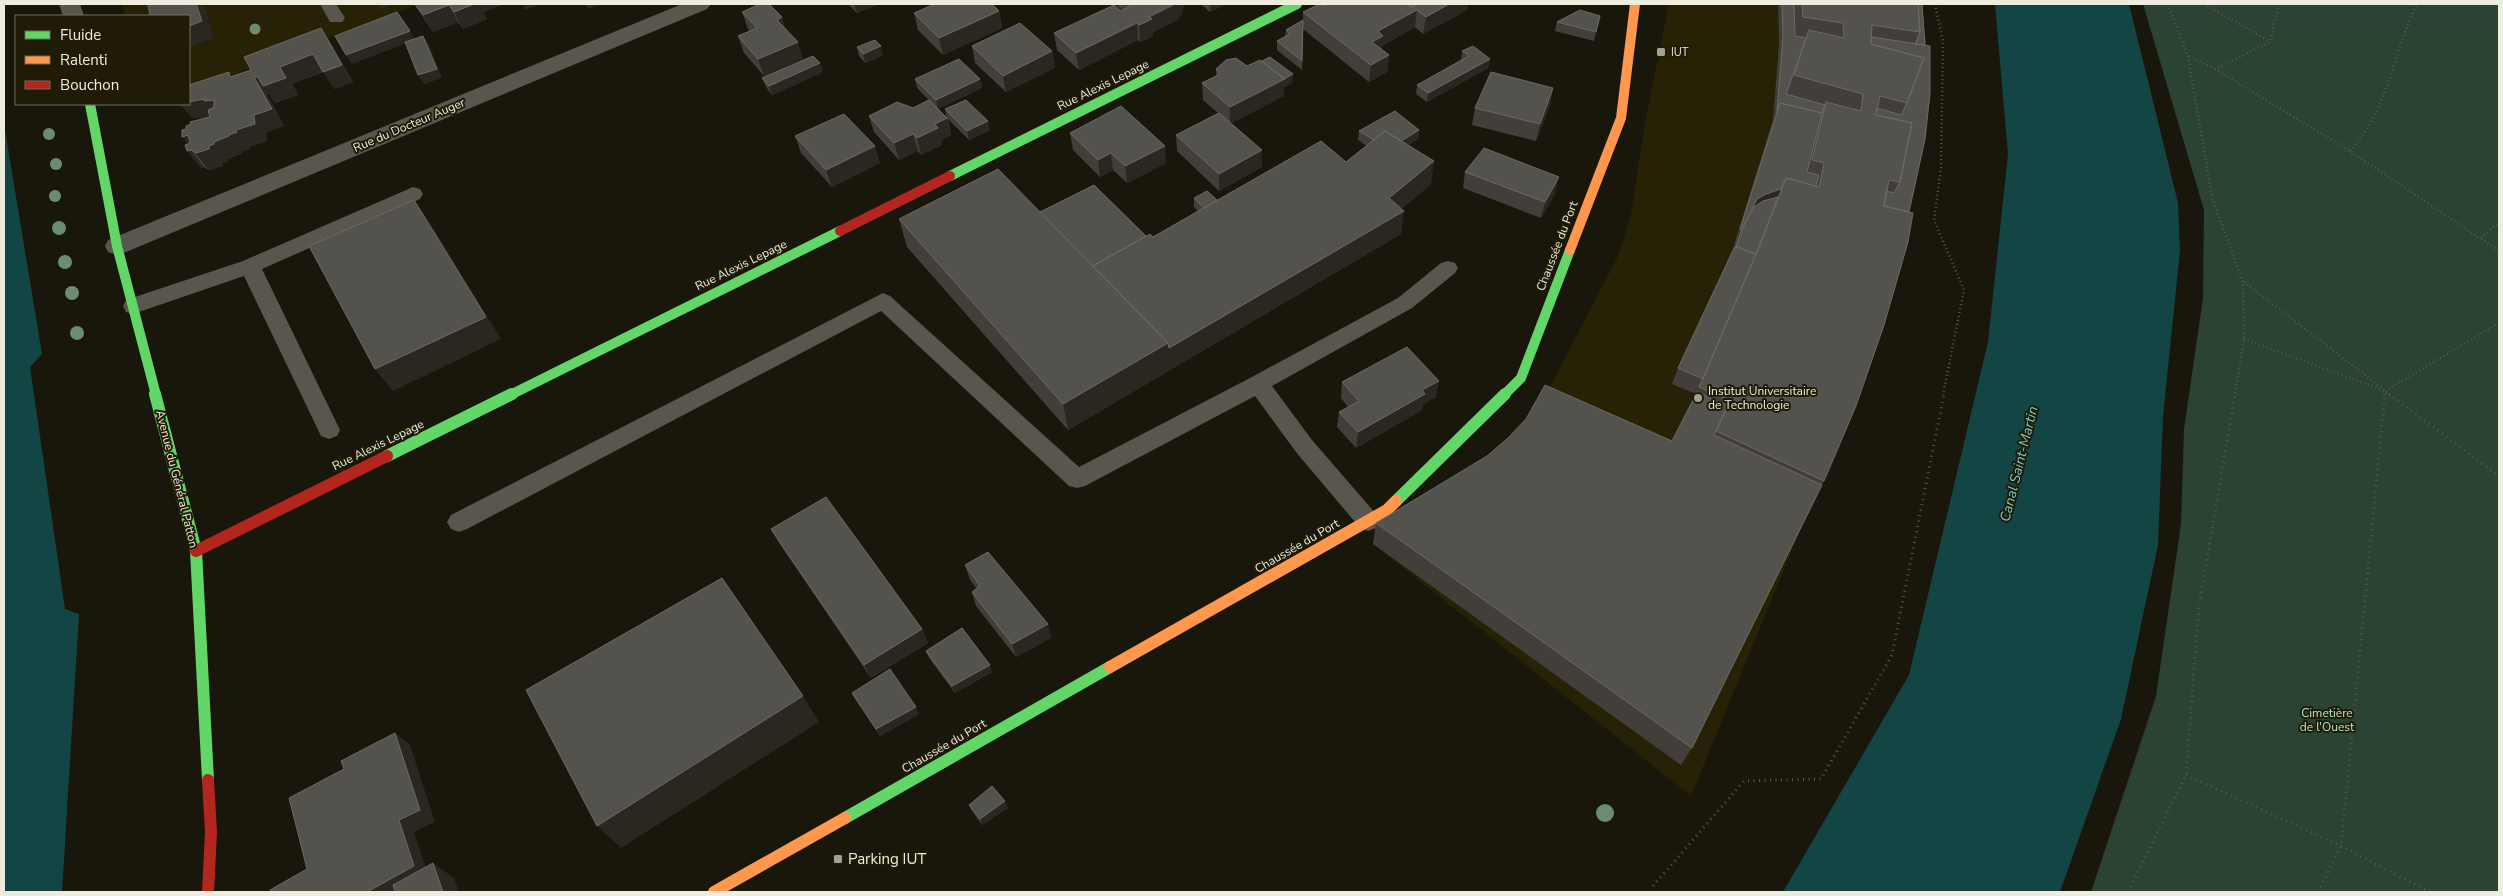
<svg xmlns="http://www.w3.org/2000/svg" width="2503" height="896" font-family="'Nunito Sans',sans-serif">
  <style>
    .built { fill: #272106 }
    .green { fill: #2b4332 }
    .water { fill: #134544 }
    .lines { fill: none; stroke-linecap: round; stroke-linejoin: round }
    .path-far1 { stroke: #59574e; stroke-width: 2.5; stroke-dasharray: 1 3; stroke-linecap: butt }
    .path { stroke: #59574e; stroke-width: 3; stroke-dasharray: 1 4.5; stroke-linecap: butt }
    .lane { fill: #58564d; fill-rule: evenodd }
    .street { fill: #58564d; fill-rule: evenodd }
    .fast-far1 { stroke: #63d668; stroke-width: 10 }
    .fast { stroke: #63d668; stroke-width: 12 }
    .slow-far1 { stroke: #ff974d; stroke-width: 10 }
    .slow { stroke: #ff974d; stroke-width: 12 }
    .jam-far1 { stroke: #b3261e; stroke-width: 10 }
    .jam { stroke: #b3261e; stroke-width: 12 }
    .tree { fill: #6a8c70 }
    .wall { fill: #423f3b }
    .shaded-wall { fill: #2a2721 }
    .building { fill: #54524d; stroke: #6c6a64 }
    .poi-dot { fill: #a3a194; stroke: #1f1b06; stroke-width: 2 }
    .labels { text-anchor: middle; dominant-baseline: central; stroke-width: 4; stroke-linejoin: round; paint-order: stroke }
    .far-poi-label { font-size: 11px; fill: #eeecde; stroke: #1f1b06; text-anchor: start }
    .street-label { font-size: 12px; fill: #eeecde; stroke: #1f1b06 }
    .poi-label { font-size: 12px; fill: #eeecde; stroke: #1f1b06; text-anchor: start }
    .park-label { font-size: 12px; fill: #acecc2; stroke: #1f1b06 }
    .water-label { font-size: 14px; font-style: italic; fill: #76cfcf; stroke: #1f1b06 }
    .near-poi-label { font-size: 15px; fill: #eeecde; stroke: #1f1b06; text-anchor: start }
  </style>
  <rect width="100%" height="100%" fill="#19170c"/>
  <path class="built" d="M122 4H419L189 92V16H125Z
    M1669 4H1919L1810 506 1691 796 1373 544 1482 477 1550 387 1618 256 1631 215 1644 129Z"/>
  <path class="green" d="M2143 4H2499V892H2091L2156 696 2181 524 2184 429 2203 298 2204 210Z"/>
  <path class="water" d="M1995 4H2129L2178 203 2180 250 2163 417 2158 545 2121 719 2060 892H1783L1909 675 1988 342 2008 154Z
    M4 124 42 354 30 367 65 609 79 614 62 892H4Z"/>
  <g class="lines">
    <path class="path-far1" d="M1935 4 1943 41 1941 168 1934 220 1964 290 1943 395
      M2168 4 2188 56 2212 198 2243 282 2244 339 2235 395
      M2204 4 2269 41
      M2279 4 2270 42 2215 69 2350 151 2499 251
      M2189 56 2215 69
      M2350 151C2390 107 2392 54 2417 4
      M2481 238 2499 222
      M2244 282 2382 388
      M2244 339 2385 391 2390 395
      M2385 395V391L2499 323"/>
    <path class="path" d="M2389 394 2499 476
      M2186 775 2341 846 2430 892
      M1653 886 1744 781 1821 779 1892 655 1944 394
      M2128 892 2186 775 2199 606 2235 394
      M2318 892 2341 846 2385 394"/>
    <path class="lane" d="M320 4H336L345 18 342 22H330Z
      M413 187 420 189 423 194 420 199 262 269 340 430 337 436 329 439 321 436 244 276 133 314 126 312 123 306 126 300 243 261Z
      M1448 261 1455 263 1458 268 1455 273 1412 308 1272 386 1312 440 1376 514 1380 521 1376 528 1368 531 1360 528 1296 452 1255 396 1085 486 1077 488 1069 486 881 311 467 529 459 532 451 529 447 522 451 515 883 293 890 296 1079 467 1250 378 1398 298 1441 263Z"/>
    <path class="street" d="M59 4H80L84 16H63Z
      M682 4H711L707 9 126 252 117 255 108 252 105 246 108 240Z"/>
    <path class="fast-far1" d="M90 104 117 246 156 395
      M950 176 1297 4
      M510 395 840 231
      M1504 395 1521 378 1570 250"/>
    <path class="fast" d="M155 394 196 551 208 780
      M387 456 512 394
      M1396 501 1505 394
      M845 818 1110 667"/>
    <path class="slow-far1" d="M1570 250 1621 118 1635 4"/>
    <path class="slow" d="M1110 667 1387 510 1396 501
      M714 892 845 818"/>
    <path class="jam-far1" d="M840 231 950 176"/>
    <path class="jam" d="M196 551 387 456
      M208 780 211 832 208 892"/>
  </g>
  <g class="tree">
    <circle cx="255" cy="29" r="5.5"/>
    <circle cx="49" cy="134" r="6"/>
    <circle cx="56" cy="164" r="6"/>
    <circle cx="55" cy="196" r="6"/>
    <circle cx="59" cy="228" r="7"/>
    <circle cx="65" cy="262" r="7"/>
    <circle cx="72" cy="293" r="7"/>
    <circle cx="77" cy="333" r="7"/>
    <circle cx="1605" cy="813" r="9"/>
  </g>
  <path class="wall" d="M414 4H505L483 12 487 19 463 29 458 22 433 32 421 14Z
    M848 4H879L857 13Z
    M1118 4H1185L1179 19 1153 32V36L1140 42 1138 40 1079 70 1057 50 1054 33 1121 11 1122 10 1118 7Z
    M1201 4H1226L1210 12Z
    M1329 4H1468L1467 10 1423 34 1415 27 1382 46 1381 49 1389 55 1387 72 1369 82 1303 29 1302 70 1277 50V41L1285 36 1286 30 1303 21V12L1324 6Z
    M1778 4H1922L1930 93 1824 481 1692 748 1681 765 1373 544 1376 523 1672 441 1696 394 1672 384 1678 368 1736 246 1734 245 1773 120 1779 44Z
    M999 11 1002 28 943 55 918 30 914 13Z
    M742 12 786 29 803 59 764 76 744 53 738 36 750 31 748 29Z
    M1600 16 1594 41 1555 31 1557 22Z
    M321 28 332 45 353 82 335 89 323 72 292 84 298 95 275 103 269 94H267L284 126 267 132V141L249 147 250 149 242 151V153L228 159V161L222 163 223 166 209 170 204 167 201 168 187 144 186 129 202 119 200 117 192 118 232 77 251 70Z
    M972 46 1052 51 1055 68 1006 92 975 63Z
    M857 47 883 55 865 63 859 56Z
    M1462 51 1490 59 1488 68 1427 102 1416 94 1417 85 1461 60Z
    M1216 69 1292 83 1284 87V96L1231 123 1262 167 1219 191 1177 151 1176 135 1218 113 1203 100 1202 83 1216 76Z
    M823 72 772 95 766 87 762 78Z
    M915 79H980L982 88 938 109 947 118 945 109 990 130 969 140 948 119 951 135 941 140 942 145 921 155 918 151 899 160 874 132 869 116 913 108 929 100 917 88Z
    M1553 88 1550 105 1536 141 1472 125 1475 108Z
    M1419 130 1418 139 1408 145 1431 184 1401 209V234L1068 430 907 247 899 219 1040 212 1146 236 1153 237 1198 211 1194 207V198L1217 200 1346 162 1367 146 1358 140 1359 131Z
    M1070 133 1166 163 1127 183 1113 170 1100 177 1073 150Z
    M795 136 880 163 832 187 801 153Z
    M1465 172 1555 194 1541 218 1463 188Z
    M1342 382 1436 397 1423 404 1422 410 1356 448 1337 427 1339 412 1348 407 1341 398Z
    M771 529 922 629 928 643 871 678 779 543Z
    M965 565 1048 624 1051 638 1016 657 976 606 972 592 977 589 970 580Z
    M926 651 992 672 955 693 929 658Z
    M852 693 919 714 880 736 856 700Z
    M969 805 1008 808 982 825 972 811Z"/>
  <path class="shaded-wall" d="M196 4H201L205 8 214 38 189 47V26Z
    M376 4H396L380 10Z
    M474 4H505L483 12 487 19 463 29 454 12Z
    M523 4H541L525 10Z
    M585 4H602L588 9Z
    M854 4H879L857 13Z
    M1175 4H1185L1179 19 1153 32V36L1140 42 1139 25 1149 17Z
    M1210 4H1226L1210 12Z
    M1449 4H1468L1467 10 1423 34 1426 17Z
    M449 5 458 22 433 32 423 15Z
    M1417 10 1415 27 1382 46 1381 53 1372 42 1378 31Z
    M999 11 1002 28 943 55 939 38Z
    M782 17 787 34 777 20Z
    M1137 23 1138 40 1079 70 1076 53Z
    M321 28 332 45 353 82 335 89 323 72Z
    M410 31 415 40 352 64 346 55Z
    M423 36 429 45 442 78 424 84 418 75Z
    M798 42 803 59 764 76 758 59Z
    M881 46 883 55 865 63 863 54Z
    M1052 51 1055 68 1006 92 1003 76Z
    M313 54 324 71 292 84 298 95 275 103 269 94H267L284 126 267 132V141L249 147 250 149 242 151V153L228 159V161L222 163 223 166 209 170 182 137 188 135 209 146 214 142 236 130 230 77 229 72 238 85Z
    M1389 55 1387 72 1369 82 1371 65Z
    M1490 59 1488 68 1427 102 1428 93Z
    M820 63 823 72 772 95 769 86Z
    M1293 74 1292 83 1284 87V96L1230 124V107Z
    M980 79 982 88 938 109 936 100Z
    M1553 88 1550 105 1536 141 1540 124Z
    M204 99 214 100 227 117 202 119 200 117 192 118 180 104H189V101Z
    M947 118 951 135 941 140 942 145 921 155 917 138 935 124Z
    M988 121 990 130 969 140 967 131Z
    M1419 130 1418 139 1387 157 1388 148Z
    M913 134 918 151 899 160 894 143Z
    M875 146 880 163 832 187 826 170Z
    M1165 146 1166 163 1127 183 1125 166Z
    M191 150 204 167 201 168 187 151Z
    M1262 150V167L1219 191V174Z
    M1111 153 1113 170 1100 177 1098 160Z
    M1434 161 1431 184 1388 220 1404 211 1401 234 1068 430 1063 404 1389 198Z
    M1559 177 1555 194 1541 218 1545 202Z
    M1781 189 1774 205 1737 244 1757 199 1766 194Z
    M414 200 430 223 501 339 393 391 375 369Z
    M1439 381 1436 397 1423 404 1422 410 1356 448 1358 432 1422 390Z
    M1048 624 1051 638 1016 657 1012 644Z
    M922 629 928 643 871 678 864 665Z
    M990 665 992 672 955 693 952 686Z
    M803 696 819 722 621 848 597 826Z
    M916 707 919 714 880 736 876 729Z
    M395 733 410 745 435 822 414 832 429 877 402 892H367L399 820Z
    M1005 801 1008 808 982 825 980 819Z
    M433 863 454 878 459 892H443Z"/>
  <path class="building" d="M152 4H196L202 21 189 26V16H150L148 5Z
    M415 4H474L454 12 449 5 423 15Z
    M760 4H769L782 17 777 20 798 42 758 59 738 36 757 28 742 12Z
    M935 4H992L999 11 939 38 914 13Z
    M1133 4H1175L1149 17 1152 19 1139 25 1137 23 1076 53 1054 33 1114 5 1121 11Z
    M1320 4H1321L1324 6 1329 4H1407L1412 7 1418 4H1449L1426 17 1417 10 1378 31 1383 36 1372 42 1389 55 1371 65 1303 12Z
    M1407 4H1418L1412 7Z
    M1782 4H1794L1795 36 1806 38 1786 94 1825 105 1822 113 1780 103 1777 111 1783 35Z
    M1802 4H1918L1920 32 1872 25 1871 44 1924 58 1907 103 1880 96 1876 115 1912 123 1900 182 1889 180 1884 206 1913 213 1908 242 1884 325 1856 406 1824 481 1716 431 1730 401 1699 387 1761 243 1786 178 1819 187 1824 163 1812 160 1826 102 1861 111 1863 94 1794 75 1809 30 1844 38 1843 23 1803 17Z
    M1918 4H1922L1925 45 1915 44 1920 32Z
    M1580 10 1600 16 1596 32 1557 22Z
    M397 12 410 31 346 55 335 36Z
    M1303 20 1302 61 1277 41 1290 34 1286 30Z
    M1020 23 1052 51 1003 76 972 46Z
    M321 28 342 65 323 72 313 54 280 67 286 78 263 86 257 76 254 77 272 109 254 115 255 124 236 130 237 132 229 135V136L214 142V144L209 146V149L196 153 191 150 187 151 185 145 190 143 188 135 182 137V130L186 129V126L191 124 190 122 210 117 208 110 213 108 214 105V100L204 101V99L189 102V85L229 72 230 77 251 70 244 57Z
    M423 36 437 69 418 75 405 42Z
    M1872 37 1930 46V93L1925 139 1909 212 1884 206 1886 191 1894 193 1900 182 1912 123 1876 115 1877 108 1901 115 1907 103 1924 58 1871 44Z
    M875 40 881 46 863 54 857 47Z
    M1473 46 1490 59 1428 93 1417 85 1469 56 1462 51Z
    M813 56 820 63 769 86 762 78Z
    M1270 57 1293 74 1284 79 1262 61Z
    M1236 58 1247 66 1260 60 1285 79 1230 107 1202 83 1220 74 1216 69 1226 60Z
    M959 59 980 79 936 100 915 79Z
    M1491 72 1553 88 1540 124 1475 108Z
    M929 100 947 118 935 124 938 128 917 138 913 134 894 143 869 116 897 102 913 108Z
    M966 100 988 121 967 131 945 109Z
    M1780 103 1822 113 1807 172 1819 175 1816 186 1786 178 1781 189 1766 194 1757 199 1742 229H1740Z
    M1121 106 1165 146 1125 166 1111 153 1098 160 1070 133Z
    M1395 111 1419 130 1401 141 1385 131 1374 140 1359 131Z
    M1219 113 1262 150 1219 174 1176 135Z
    M844 114 875 146 826 170 795 136Z
    M1385 131 1434 161 1389 198 1404 211 1169 348 1168 343 1093 266 1150 234 1153 237 1321 141 1346 162Z
    M1484 148 1559 177 1545 202 1465 172Z
    M998 169 1168 343 1063 404 899 219Z
    M1094 185 1146 236 1093 266 1040 212Z
    M1207 191 1217 200 1204 208 1194 198Z
    M1778 197 1756 254 1736 247 1742 229 1754 207 1763 201Z
    M414 200 486 317 375 369 309 246Z
    M1735 246 1756 254 1703 379 1678 368Z
    M1407 347 1439 381 1422 390 1425 394 1358 432 1339 412 1359 401 1342 382Z
    M1545 385 1672 441 1697 392 1728 406 1714 435 1822 485 1692 748 1376 523 1487 456 1508 438 1526 419Z
    M826 497 922 629 864 665 771 529Z
    M988 552 1048 624 1012 644 972 592 980 586 965 565Z
    M722 578 803 696 597 826 526 690Z
    M962 628 990 665 952 686 926 651Z
    M890 669 916 707 876 729 852 693Z
    M395 733 420 810 399 820 414 866 367 892H271L270 890 307 869 289 798 344 769 341 761Z
    M992 786 1005 801 980 819 969 805Z
    M433 863 443 892H395L393 885Z"/>
  <g class="poi-dot">
    <rect x="1656" y="47" width="10" height="10" rx="2.5"/>
    <circle cx="1698" cy="398" r="5"/>
    <rect x="833" y="854" width="10" height="10" rx="2.5"/>
  </g>
  <g class="labels">
    <g class="far-poi-label">
      <text x="1671" y="52">IUT</text>
    </g>
    <g class="street-label">
      <text transform="translate(1103 85) rotate(-26)">Rue Alexis Lepage</text>
      <text transform="translate(409 125) rotate(-23)">Rue du Docteur Auger</text>
      <text transform="translate(1557 246) rotate(-69)">Chaussée du Port</text>
      <text transform="translate(741 265) rotate(-26)">Rue Alexis Lepage</text>
      <text transform="translate(378 445) rotate(-26)">Rue Alexis Lepage</text>
      <text transform="translate(177 479) rotate(76)">Avenue du Général Patton</text>
      <text transform="translate(1297 546) rotate(-30)">Chaussée du Port</text>
      <text transform="translate(944 746) rotate(-30)">Chaussée du Port</text>
    </g>
    <g class="poi-label">
      <text x="1708" y="391">Institut Universitaire<tspan x="1708" dy="14">de Technologie</tspan></text>
    </g>
    <g class="park-label">
      <text x="2327" y="713">Cimetière<tspan x="2327" dy="14">de l'Ouest</tspan></text>
    </g>
    <g class="water-label">
      <text transform="translate(2019 464) rotate(-76)">Canal Saint-Martin</text>
    </g>
    <g class="near-poi-label">
      <text x="848" y="859">Parking IUT</text>
    </g>
  </g>
  <rect width="2503" height="896" fill="none" stroke="#eeecde" stroke-width="10"/>
  <rect x="15" y="15" width="175" height="90" fill="#1f1b06" stroke="#726f5c"/>
  <rect x="25" y="31" width="25" height="8" fill="#63d668" stroke="#726f5c"/>
  <text x="60" y="40" font-size="15" fill="#eeecde">Fluide</text>
  <rect x="25" y="56" width="25" height="8" fill="#ff974d" stroke="#726f5c"/>
  <text x="60" y="65" font-size="15" fill="#eeecde">Ralenti</text>
  <rect x="25" y="81" width="25" height="8" fill="#b3261e" stroke="#726f5c"/>
  <text x="60" y="90" font-size="15" fill="#eeecde">Bouchon</text>
</svg>
